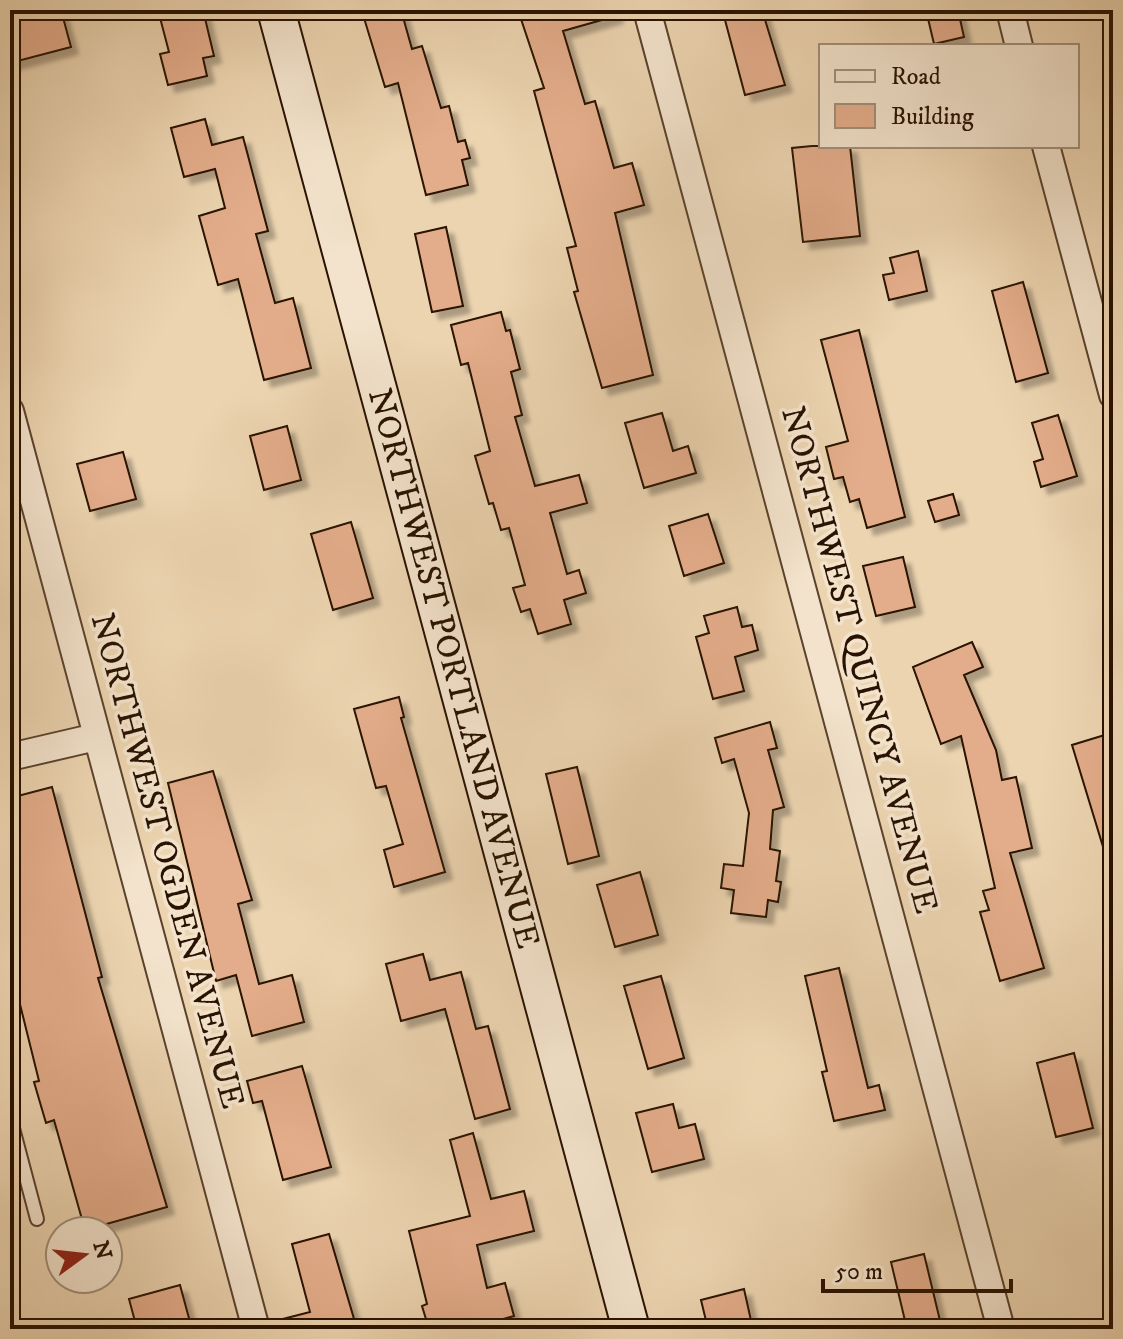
<svg xmlns="http://www.w3.org/2000/svg" width="1123" height="1339" font-family="'IM FELL DW Pica',serif">
  <style>
    .building { fill: #e3ac8a; stroke: #291200; stroke-width: 2; filter: url(#shadow) }
    .lines { fill: none; stroke-linecap: round; stroke-linejoin: round }
    .lane-casing { stroke: #5a422c; stroke-width: 16 }
    .street-casing { stroke: #5a422c; stroke-width: 30 }
    .secondary-casing { stroke: #291200; stroke-width: 40 }
    .lane { stroke: #f3e3cc; stroke-width: 12 }
    .street { stroke: #f3e3cc; stroke-width: 26 }
    .secondary { stroke: #f3e3cc; stroke-width: 36 }
    .labels { text-anchor: middle; dominant-baseline: central; stroke-width: 7; stroke-linejoin: round; paint-order: stroke }
    .street-label { font-size: 34px; fill: #291200; stroke: #f3e3cc }
  </style>
  <defs>
    <filter id="shadow"><feDropShadow dx="7" dy="7" stdDeviation="2" flood-color="#0004"/></filter>
  </defs>
  <rect width="100%" height="100%" fill="#ecd4b0"/>
  <filter id="stains"><feTurbulence type="fractalNoise" baseFrequency=".0025" numOctaves="4"/><feColorMatrix values="0 0 0 0 .2 0 0 0 0 .09 0 0 0 0 .02 0 0 0 .5 -.17"/></filter>
  <radialGradient id="worn" r=".72"><stop offset=".6" stop-color="#630" stop-opacity="0"/><stop offset="1" stop-color="#630" stop-opacity=".3"/></radialGradient>
  <path class="building" d="M23 10H61L71 47 10 63V13Z
    M158 10H203L214 56 203 58 207 76 168 85 160 54 169 52Z
    M372 10H401L412 49 422 46 441 108 449 106 458 142 465 140 470 158 462 160 468 185 426 195 398 83 385 87 364 18 373 15Z
    M518 10H615L616 16 563 31 585 104 595 101 614 168 632 163 644 205 615 213 653 375 602 388 574 292 578 291 567 248 576 246 534 91 544 88Z
    M762 10 785 85 745 95 725 20Z
    M926 10H958L964 37 934 44Z
    M205 119 212 145 243 137 268 231 256 234 275 303 293 298 311 368 264 380 238 279 218 285 199 216 225 208 215 169 184 177 171 128Z
    M812 146H850L860 236 803 242 792 148Z
    M446 227 463 306 432 312 415 234Z
    M918 251 927 291 889 300 883 275 894 273 890 258Z
    M1023 282 1048 373 1016 382 992 291Z
    M501 312 506 331 510 330 520 369 511 372 522 415 515 417 535 486 579 475 587 503 550 513 567 574 579 570 586 593 564 600 571 624 538 634 530 609 521 612 513 588 525 585 509 528 501 530 493 503 489 504 475 456 490 451 468 363 461 365 451 325Z
    M859 330 905 517 867 528 859 499 850 502 843 477 834 479 826 447 848 441 821 340Z
    M662 413 673 451 688 446 696 473 644 488 625 423Z
    M1058 415 1077 476 1041 487 1034 462 1043 459 1032 423Z
    M287 426 301 480 264 490 250 436Z
    M123 452 136 499 90 511 77 464Z
    M953 494 959 515 935 522 928 501Z
    M708 514 724 563 684 576 669 526Z
    M351 522 373 598 333 610 311 534Z
    M903 557 915 607 876 616 863 566Z
    M737 607 742 627 752 625 758 650 735 657 744 691 713 699 696 637 709 633 704 616Z
    M972 642 983 667 964 675 996 750 1002 780 1016 777 1032 848 1010 853 1044 968 1000 981 980 912 989 910 983 891 995 888 961 736 941 744 913 667Z
    M399 697 404 717 401 718 445 872 394 887 384 850 403 844 386 786 376 788 354 709Z
    M770 722 777 748 768 750 784 807 773 810 770 849 780 851 776 881 781 882 778 902 768 900 766 917 731 913 734 890 721 888 724 864 743 866 749 813 734 759 722 763 715 738Z
    M1108 734 1113 749V862L1108 863 1072 745Z
    M577 767 599 856 568 864 546 774Z
    M213 771 252 900 238 904 259 984 292 975 304 1022 252 1036 236 975 216 981 168 783Z
    M52 787 102 977 98 978 167 1207 85 1230 54 1120 46 1123 34 1082 39 1081 10 964V904L19 902 10 868V798Z
    M640 872 658 935 615 947 597 885Z
    M423 954 430 980 461 972 476 1029 488 1026 510 1109 475 1119 445 1009 401 1021 386 964Z
    M839 968 868 1088 879 1085 885 1110 834 1121 822 1072 827 1071 805 976Z
    M661 976 684 1058 648 1069 624 986Z
    M1074 1053 1093 1128 1056 1137 1037 1063Z
    M302 1066 331 1167 283 1180 262 1101 253 1103 247 1081Z
    M673 1104 679 1128 695 1124 704 1159 652 1172 636 1113Z
    M473 1133 491 1199 524 1191 534 1231 477 1245 487 1288 505 1283 514 1316 468 1329H429L422 1306 427 1304 409 1231 470 1216 450 1140Z
    M329 1234 357 1329H272L271 1322 310 1312 292 1244Z
    M924 1254 942 1329H907L891 1262Z
    M180 1285 190 1322 166 1329H137L129 1299Z
    M744 1289 752 1325 708 1329 701 1300Z"/>
  <g class="lines">
    <g class="lane-casing">
      <path id="lane" d="M10 1117 37 1219"/>
    </g>
    <g class="street-casing">
      <path id="street" d="M647 10 1001 1329
        M1010 10 1019 46
        M1046 146 1113 395
        M10 411 256 1329
        M10 757 96 737"/>
    </g>
    <g class="secondary-casing">
      <g id="secondary">
        <path id="s1" d="M276 10 631 1329"/>
      </g>
    </g>
    <use href="#lane" class="lane"/>
    <use href="#street" class="street"/>
    <use href="#secondary" class="secondary"/>
  </g>
  <g class="labels">
    <g class="street-label">
      <text transform="translate(859 660) rotate(75)">NORTHWEST QUINCY AVENUE</text>
      <text stroke="none"><textPath href="#s1" startOffset="682">NORTHWEST PORTLAND AVENUE</textPath></text>
      <text transform="translate(167 861) rotate(75)">NORTHWEST OGDEN AVENUE</text>
    </g>
  </g>
  <rect width="1123" height="1339" fill="none" stroke="#ecd4b0" stroke-width="40"/>
  <rect x="12" y="12" width="1099" height="1315" fill="none" stroke="#291200" stroke-width="4"/>
  <rect x="20" y="20" width="1083" height="1299" fill="none" stroke="#291200" stroke-width="2"/>
  <rect x="819" y="44" width="260" height="104" fill="#f3e3cc" stroke="#a28f7a" stroke-width="2"/>
  <rect x="835" y="70" width="40" height="12" fill="#f3e3cc" stroke="#a28f7a" stroke-width="2"/>
  <text x="891" y="84" font-size="24" fill="#291200">Road</text>
  <rect x="835" y="104" width="40" height="24" fill="#e3ac8a" stroke="#a28f7a" stroke-width="2"/>
  <text x="891" y="124" font-size="24" fill="#291200">Building</text>
  <g transform="translate(84 1255) rotate(75)"><circle r="38" fill="#f3e3cc" stroke="#a28f7a" stroke-width="2"/>
  <path d="M0-6L14 30L0 20L-14 30Z" fill="#8f2418"/>
  <text y="-12" font-size="22" font-weight="bold" text-anchor="middle" fill="#291200">N</text>
  </g>
  <path d="M823 1279v12h188v-12" fill="none" stroke="#291200" stroke-width="4"/>
  <text x="835" y="1279" font-size="24" fill="#291200" stroke="#f3e3cc" stroke-width="6" paint-order="stroke">50 m</text>
  <rect width="100%" height="100%" filter="url(#stains)"/>
  <rect width="100%" height="100%" fill="url(#worn)"/>
</svg>
